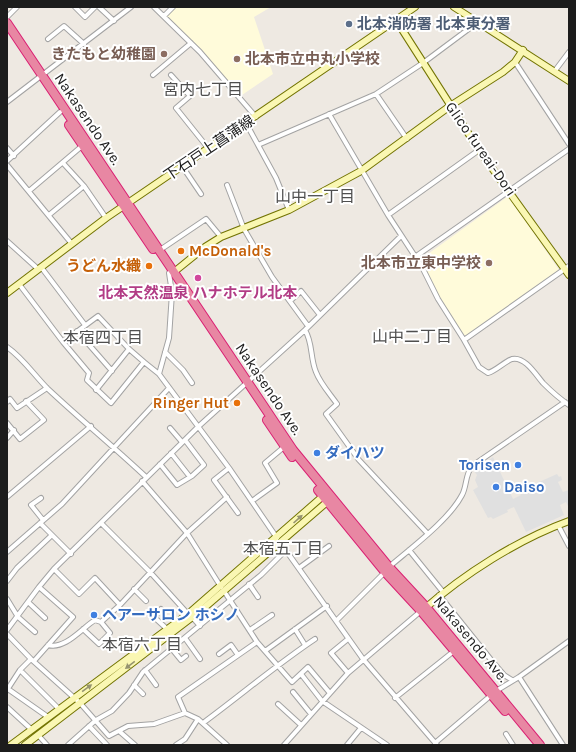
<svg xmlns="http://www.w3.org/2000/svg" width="576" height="752" font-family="Karla,'Noto Sans JP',sans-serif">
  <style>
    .education { fill: #fffbda }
    .parking { fill: #e0e0e0 }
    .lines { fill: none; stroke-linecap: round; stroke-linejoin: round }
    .street-casing { stroke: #a3a3a3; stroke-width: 6 }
    .secondary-casing { stroke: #737403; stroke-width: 8 }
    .highway-casing { stroke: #da2073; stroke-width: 10 }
    .street { stroke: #fff; stroke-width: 4 }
    .secondary { stroke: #faf7b3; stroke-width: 6 }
    .highway { stroke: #e887a3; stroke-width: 8 }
    .oneway { fill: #96946f }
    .service-dot { fill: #5c6f8a; stroke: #fff; stroke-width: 1.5 }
    .education-dot { fill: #8d6e63; stroke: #fff; stroke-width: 1.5 }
    .food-dot { fill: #e8710a; stroke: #fff; stroke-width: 1.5 }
    .hotel-dot { fill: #d1479c; stroke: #fff; stroke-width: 1.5 }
    .shop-dot { fill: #3f7fe0; stroke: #fff; stroke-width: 1.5 }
    .labels { text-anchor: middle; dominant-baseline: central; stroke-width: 4; stroke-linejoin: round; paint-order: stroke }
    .service-label { font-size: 15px; font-weight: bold; fill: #4e5e75; stroke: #fff; text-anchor: start }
    .education-label { font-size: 15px; font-weight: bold; fill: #785e54; stroke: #fff; text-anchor: end }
    .street-label { font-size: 15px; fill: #1c1c1c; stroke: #fff }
    .food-label { font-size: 15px; font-weight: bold; fill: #c56008; stroke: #fff; text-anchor: end }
    .hotel-label { font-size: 15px; font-weight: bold; fill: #b23c85; stroke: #fff }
    .shop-label { font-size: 15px; font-weight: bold; fill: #366cbe; stroke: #fff; text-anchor: start }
    .neighbourhood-label { font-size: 16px; fill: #4f4f4f; stroke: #fff }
  </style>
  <rect width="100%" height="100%" fill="#eee9e2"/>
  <path class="education" d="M173 7H271L254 17 273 74 242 95 164 16Z
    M507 197 510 198 559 270 467 335H464L441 300 421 259Z"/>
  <path class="parking" d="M493 457 513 499 521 495 519 491 557 474 559 477 561 476 562 480 558 482 563 492 569 490V508L566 502 560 505 564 515 526 532 514 507 507 510 508 512 493 519 491 517 488 518 473 490 478 487 475 480 477 475 474 471Z"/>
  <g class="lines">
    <g class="street-casing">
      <path id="street" d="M75 7 85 17 95 7
        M99 7 114 21
        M154 7 200 52 256 117
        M164 16 173 7
        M7 17 17 7
        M48 39 64 26 84 44
        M515 62 569 144
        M554 72 569 52
        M153 75 191 43
        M171 75 190 96 176 108 208 148
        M376 94 407 139
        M7 102 131 7
        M329 114 388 215 422 267 438 299 464 340 479 367 488 373C497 370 504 362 512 359 525 356 536 375 543 383 550 390 560 399 569 405
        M246 123 276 178 289 210
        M258 145 376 94 423 63 478 22
        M7 148 14 156
        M7 161 60 112
        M63 163 84 186 106 218
        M7 165 72 244
        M182 166 201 194
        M227 185 244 229 272 277 308 326
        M29 191 82 146
        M49 215 84 186
        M388 215 479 150
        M7 241 38 269
        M160 250 206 219 221 237
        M415 257 569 149
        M41 267 85 325
        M169 273 172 293 169 338 159 374 229 468 277 538
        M19 284 63 342 98 316 129 349 144 362 111 403 87 380 89 373 63 342
        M290 301 301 291 320 315
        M305 330C313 343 310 358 316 372 320 383 330 394 337 404L326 414 359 460 428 534
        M77 331 112 371
        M464 340 569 266
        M7 347C23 358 34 375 48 389 80 419 114 447 146 477
        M165 352 183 370 192 383
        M144 362 159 374
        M96 390 129 349
        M7 402 10 399 17 408 47 388
        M7 423 20 439 44 420 26 401
        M170 428 182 442
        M7 438 14 430
        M171 453 190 477
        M160 464 177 485 192 476 204 465 185 440
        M229 468 214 480 238 513
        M142 481 187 533 221 587
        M7 497 91 426
        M41 498 31 505 43 520
        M252 501 277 483 265 463 284 447
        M40 523 71 554
        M102 524 150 572 188 614
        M558 525 569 546
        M280 542 363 659 437 745
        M409 550 443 592
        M7 552 62 504 169 388
        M389 567C411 548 449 520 462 495 467 486 465 475 472 466L565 402
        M299 568 329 546
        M54 569 79 594 95 578 120 605
        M7 581 17 568 52 535
        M249 584 258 597
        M134 589 146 601
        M224 591 257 642 292 682 308 667 329 692
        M439 595 492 661 504 675 512 680
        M7 599 18 617 35 632
        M28 602 45 618
        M161 609 154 617 167 629
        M192 617 200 626
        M337 620 385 572
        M101 622 120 605 187 533 227 497
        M295 629 305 645
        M7 630 39 587 54 569 199 426 305 330 401 236
        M250 630 272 615
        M7 634 31 659 80 703 109 736 128 726 154 724 185 713
        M185 638 200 659
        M48 645C65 650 82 628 95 620L101 622 110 633 99 644 83 629
        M172 649 181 660 186 656
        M265 651 327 606
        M219 654 231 645 238 655
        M34 661 73 617 39 587
        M20 670 59 709
        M145 670 156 685
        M348 673 331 653 348 639
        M301 674 322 701 387 745
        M519 677 569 641
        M134 685 143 694
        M8 689 48 717
        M7 690 20 670 31 659
        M293 692 311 714
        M395 698 454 651
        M278 704 301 725
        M7 707 32 730
        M203 723C241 695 276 665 315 639
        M89 726 107 745
        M119 731 135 745
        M506 734 513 745
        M38 735 47 745
        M435 743 496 691 519 677 563 745
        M68 745 96 720 112 711 129 693 143 672 261 575 286 550
        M176 745 185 739 198 719
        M227 745 198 719 185 713 178 697 257 642
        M284 745 348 673 421 611
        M347 745 361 728"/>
    </g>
    <g class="secondary-casing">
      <path id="secondary" d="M454 7 569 81
        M396 20 479 150 569 275
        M174 272 205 247 221 237 289 210 361 171 450 106 503 72 515 62 523 50
        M7 293 106 218 415 7
        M423 610C464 574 517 540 569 521
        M11 745 188 614 323 496 329 495 327 502 204 608 25 745"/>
    </g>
    <g class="highway-casing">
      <path id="highway" d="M7 23 293 450 389 567 426 607 540 745
        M69 125 153 249
        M267 420 292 457
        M318 490 385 572 421 611 505 711"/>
    </g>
    <use href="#street" class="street"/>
    <use href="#secondary" class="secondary"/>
    <use href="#highway" class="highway"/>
  </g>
  <defs><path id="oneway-solid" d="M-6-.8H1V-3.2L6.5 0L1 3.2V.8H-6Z"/></defs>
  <g class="oneway">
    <use href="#oneway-solid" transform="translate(298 519) rotate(-42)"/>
    <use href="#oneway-solid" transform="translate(130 665) rotate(143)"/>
    <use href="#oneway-solid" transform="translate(87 688) rotate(-36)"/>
  </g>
  <circle class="service-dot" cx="349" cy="24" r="4"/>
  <g class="education-dot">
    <circle cx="164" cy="54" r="4"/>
    <circle cx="237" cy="59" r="4"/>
    <circle cx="489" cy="263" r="4"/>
  </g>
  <g class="food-dot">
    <circle cx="181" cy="251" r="4"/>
    <circle cx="149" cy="266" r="4"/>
    <circle cx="237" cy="403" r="4"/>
  </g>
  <circle class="hotel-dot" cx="198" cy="278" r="4"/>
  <g class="shop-dot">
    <circle cx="317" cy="453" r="4"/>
    <circle cx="518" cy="465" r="4"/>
    <circle cx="496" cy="487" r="4"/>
    <circle cx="94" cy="615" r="4"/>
  </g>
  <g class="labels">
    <g class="service-label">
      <text x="357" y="24">北本消防署 北本東分署</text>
    </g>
    <g class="education-label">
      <text x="156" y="54">きたもと幼稚園</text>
      <text x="245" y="59" text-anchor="start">北本市立中丸小学校</text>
      <text x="481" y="263">北本市立東中学校</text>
    </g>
    <g class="street-label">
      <text transform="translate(88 119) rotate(56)">Nakasendo Ave.</text>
      <text transform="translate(209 148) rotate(-34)">下石戸上菖蒲線</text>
      <text transform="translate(481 149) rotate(55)">Glico fureai-Dori</text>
      <text transform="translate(269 389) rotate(56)">Nakasendo Ave.</text>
      <text transform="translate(471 639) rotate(50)">Nakasendo Ave.</text>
    </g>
    <g class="food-label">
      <text x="189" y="251" text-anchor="start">McDonald's</text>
      <text x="141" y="266">うどん水織</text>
      <text x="229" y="403">Ringer Hut</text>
    </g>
    <g class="hotel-label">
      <text x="198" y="293">北本天然温泉 ハナホテル北本</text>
    </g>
    <g class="shop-label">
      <text x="325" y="453">ダイハツ</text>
      <text x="510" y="465" text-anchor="end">Torisen</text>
      <text x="504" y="487">Daiso</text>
      <text x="102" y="615">ヘアーサロン ホシノ</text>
    </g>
    <g class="neighbourhood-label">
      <text x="203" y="89">宮内七丁目</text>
      <text x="315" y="196">山中一丁目</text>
      <text x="412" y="336">山中二丁目</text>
      <text x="103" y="337">本宿四丁目</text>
      <text x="283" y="548">本宿五丁目</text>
      <text x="142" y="644">本宿六丁目</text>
    </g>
  </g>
  <rect width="576" height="752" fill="none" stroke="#1c1c1c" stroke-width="16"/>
</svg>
